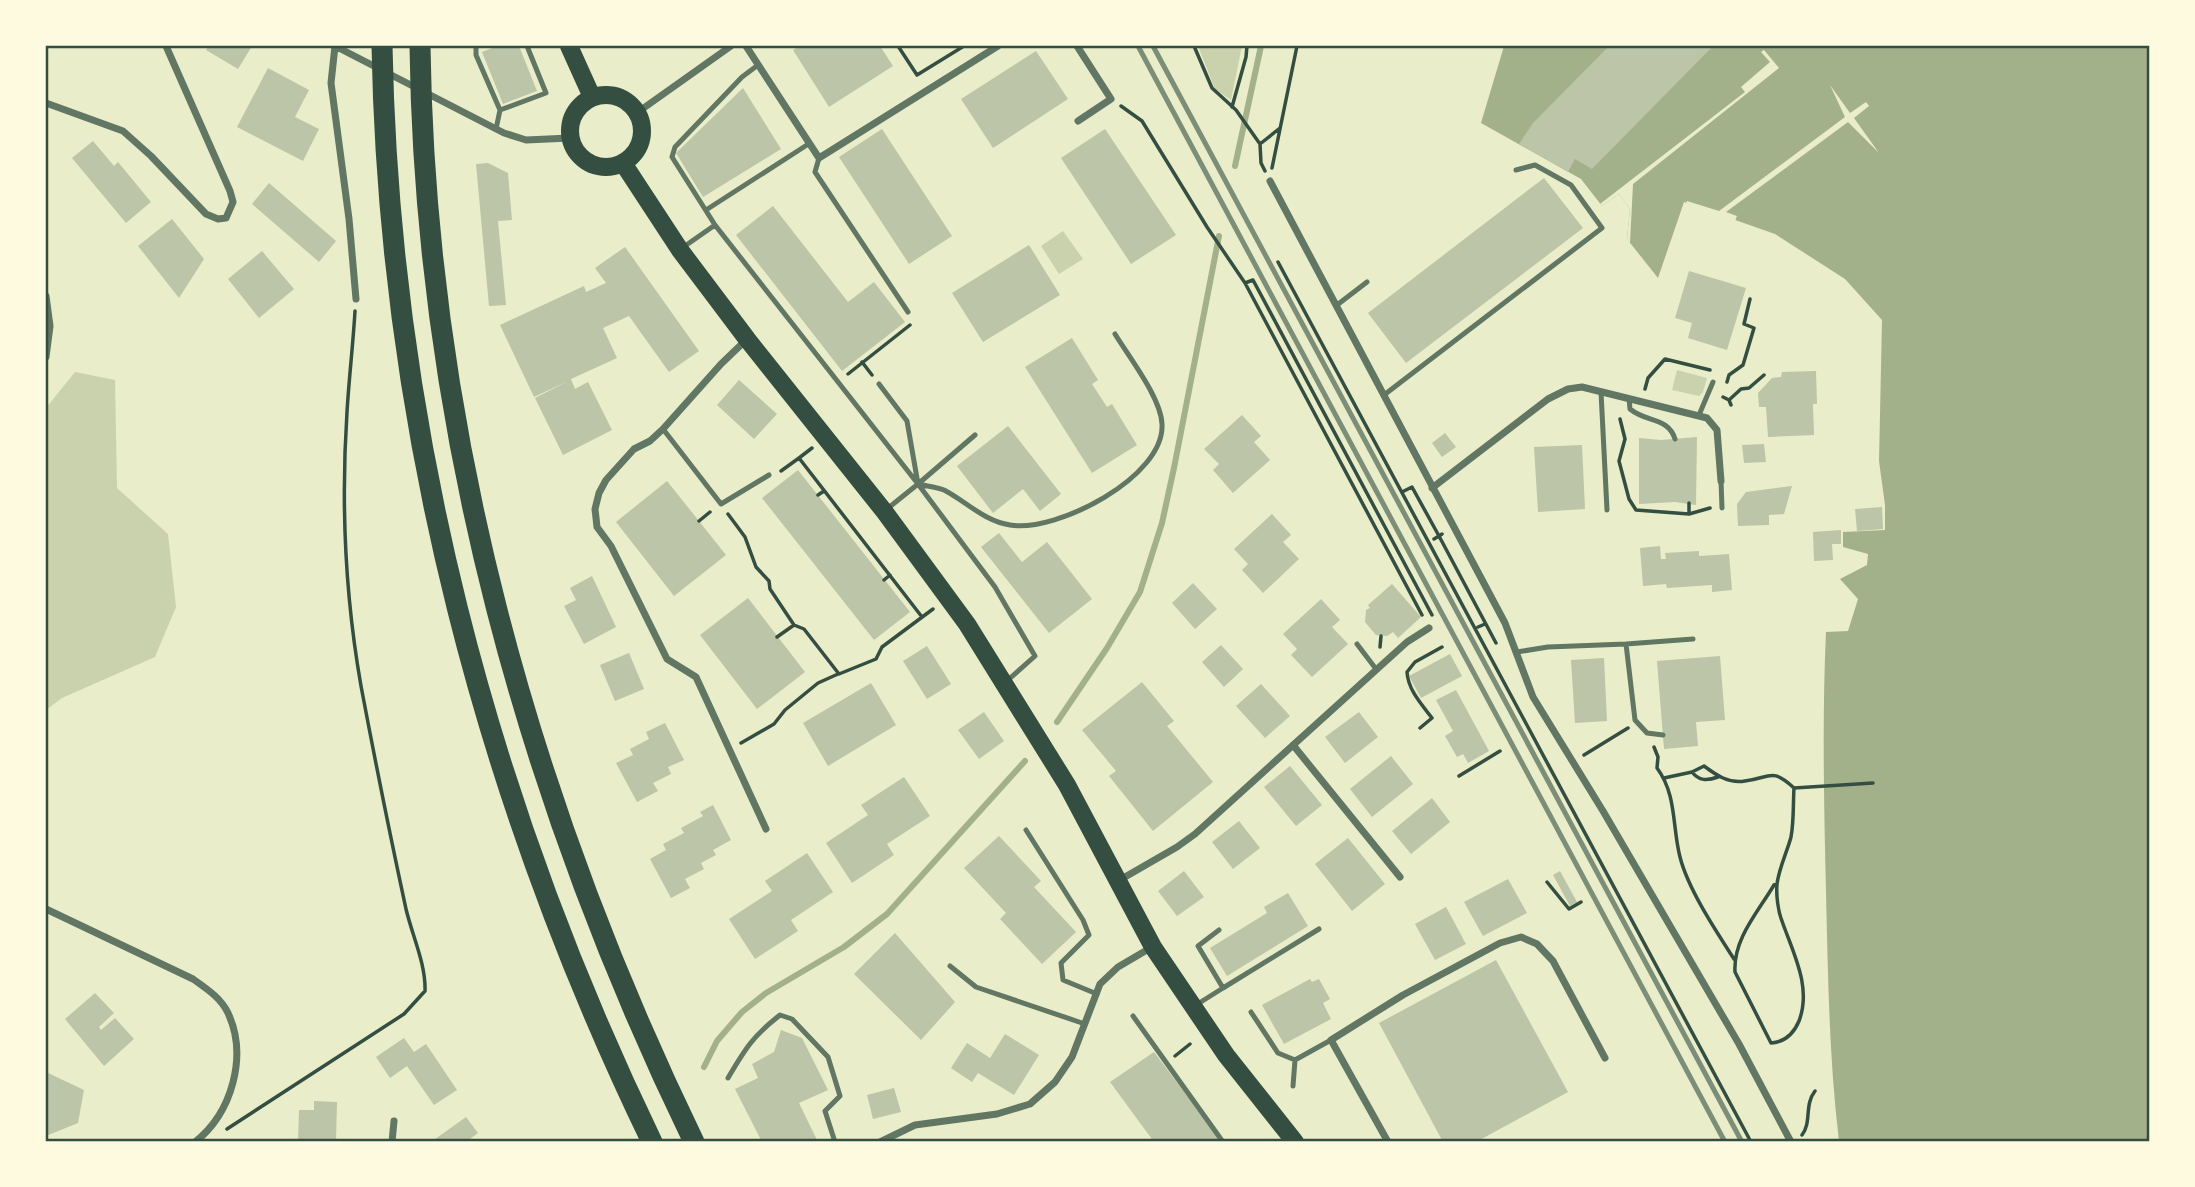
<svg xmlns="http://www.w3.org/2000/svg" width="2195" height="1187" font-family="Inter,sans-serif">
  <style>
    .green { fill: #cad2ad }
    .water { fill: #a3b18a }
    .pier { fill: #e9edc9 }
    .lines { fill: none; stroke-linecap: round; stroke-linejoin: round }
    .stream { stroke: #a3b18a; stroke-width: 6 }
    .building { fill: #bcc5a7 }
    .path { stroke: #344e41; stroke-width: 3.5 }
    .service { stroke: #617663; stroke-width: 5 }
    .minor { stroke: #617663; stroke-width: 7 }
    .primary { stroke: #344e41; stroke-width: 18 }
    .motorway { stroke: #344e41; stroke-width: 21 }
    .rail { stroke: #7c8e77; stroke-width: 5 }
    .neatline { fill: none; stroke: #344e41; stroke-width: 2.5 }
  </style>
  <rect width="100%" height="100%" fill="#e9edc9"/>
  <path class="green" d="M1198 46H1242L1231 100 1215 89Z
    M1063 231 1083 259 1059 274 1041 246Z
    M1677 370 1707 378 1703 392 1699 396 1672 390Z
    M75 372 115 380 117 488 168 534 176 607 155 657 62 698 46 710V408Z"/>
  <path class="water" d="M1504 46H2149V1141H1839C1829 1059 1828 975 1826 892 1824 805 1822 719 1826 632L1848 631 1858 599 1840 579 1867 565 1868 554 1843 547V532L1885 530V505L1879 461 1882 320 1845 279 1775 234 1684 202 1658 278 1627 239 1630 209 1619 194 1602 206 1581 179 1481 123Z"/>
  <path class="pier" d="M1764 50 1779 68 1633 184 1630 243 1627 239 1630 209 1619 194 1602 206 1600 204 1745 92 1741 87 1770 62 1761 52Z
    M1830 85 1850 113 1866 102 1869 106 1854 118 1879 153 1848 122 1726 212 1737 216 1735 221 1685 206 1687 201 1719 211 1845 117Z"/>
  <g class="lines">
    <path class="stream" d="M1235 166 1261 46
      M1057 722 1107 648 1140 592 1162 523 1174 468 1219 236
      M704 1067 717 1041 742 1012 766 993 844 947 887 914 1025 761"/>
  </g>
  <path class="building" d="M209 46H252L238 69 206 50Z
    M491 46H519L537 91 503 104 482 52 492 48Z
    M800 46H880L893 66 829 107 793 50Z
    M1609 46H1713L1592 169 1575 159 1568 172 1519 144 1533 123Z
    M1036 51 1068 99 993 148 961 99Z
    M268 68 309 90 295 117 319 129 303 161 237 127Z
    M743 88 781 149 703 197 676 153Z
    M882 129 952 236 909 264 839 157Z
    M1105 129 1176 235 1131 264 1061 158Z
    M93 141 114 166 118 162 151 202 126 223 72 158Z
    M488 163 508 173 512 220 498 221 506 305 489 306 476 164Z
    M1544 178 1583 228 1406 363 1368 313Z
    M269 183 336 241 319 262 252 204Z
    M773 206 848 302 874 282 905 322 842 371 736 235Z
    M172 219 204 259 179 298 138 246Z
    M1029 245 1060 295 983 342 952 293Z
    M625 247 699 351 669 372 629 316 603 328 617 358 571 379 575 389 588 382 612 430 563 455 535 398 568 381 534 397 500 325 584 286 586 292 606 283 595 268Z
    M262 251 294 289 259 318 228 279Z
    M1689 271 1746 288 1727 350 1688 338 1692 323 1675 318Z
    M1072 338 1098 380 1092 384 1107 407 1112 404 1137 445 1092 473 1025 367Z
    M1816 371 1817 404H1813L1814 435 1768 437 1766 407H1759L1758 393 1772 378 1781 377 1782 372Z
    M739 380 777 414 754 439 717 405Z
    M1242 415 1261 436 1254 442 1270 460 1233 493 1213 470 1219 464 1204 449Z
    M1008 426 1061 494 1040 511 1023 489 993 513 957 466Z
    M1445 433 1456 447 1442 457 1432 443Z
    M1697 437 1696 505 1675 502 1639 504V438L1661 440Z
    M1764 444 1766 462 1744 463 1742 445Z
    M1582 445 1585 509 1538 512 1534 447Z
    M798 470 910 612 874 640 762 498Z
    M667 481 726 555 674 596 616 522Z
    M1792 486 1784 514 1769 515V525L1738 526 1737 504 1746 492Z
    M1882 507 1883 529 1857 531 1855 509Z
    M1272 514 1291 535 1283 542 1299 559 1263 593 1242 570 1248 564 1234 549Z
    M1841 530V544H1832L1833 560 1814 561 1813 532Z
    M999 533 1022 562 1047 542 1092 599 1049 633 981 547Z
    M1660 546 1661 559H1666L1665 553 1699 551V556L1729 554 1732 590 1712 592V585L1667 588 1666 584 1643 586 1640 548Z
    M592 576 616 627 584 644 564 606 576 600 570 588Z
    M1193 583 1217 609 1195 629 1172 603Z
    M1392 584 1421 617 1398 638 1393 632 1387 636 1376 635 1365 622 1366 610 1370 608 1368 605Z
    M748 598 805 672 757 709 700 635Z
    M1321 599 1340 620 1332 627 1348 644 1312 677 1291 655 1297 649 1283 634Z
    M1221 645 1243 669 1224 687 1202 662Z
    M927 646 951 684 927 699 903 661Z
    M629 653 644 689 615 701 600 665Z
    M1450 654 1462 676 1421 698 1409 676Z
    M1720 656 1725 720 1696 722 1698 746 1664 749 1657 661Z
    M1604 658 1607 721 1575 723 1571 660Z
    M1142 682 1174 721 1167 726 1213 782 1153 831 1109 776 1116 771 1082 730Z
    M871 683 896 725 828 766 803 723Z
    M1261 684 1290 716 1265 738 1236 706Z
    M1456 690 1489 751 1468 763 1463 754 1457 757 1445 736 1453 731 1436 700Z
    M984 712 1004 741 979 759 958 730Z
    M1359 712 1378 737 1345 763 1325 737Z
    M665 723 684 760 668 767 671 774 653 783 658 791 637 802 616 763 633 755 630 749 649 739 646 732Z
    M1391 756 1413 784 1372 817 1350 789Z
    M1290 766 1322 805 1296 826 1264 787Z
    M904 777 930 816 887 844 894 855 852 883 826 843 868 815 861 805Z
    M1432 798 1450 822 1411 854 1392 831Z
    M713 805 731 840 713 850 716 855 701 863 704 869 685 879 690 888 671 898 650 859 666 850 663 844 684 833 681 828 703 816 700 812Z
    M1239 821 1260 848 1233 869 1212 842Z
    M999 836 1041 881 1034 887 1076 932 1042 964 1000 919 1006 913 964 868Z
    M1348 838 1385 884 1352 911 1315 864Z
    M807 853 833 892 791 920 798 931 755 959 729 919 772 891 765 881Z
    M1184 871 1204 897 1177 916 1158 891Z
    M1560 871 1577 902 1570 906 1553 875Z
    M1508 879 1527 913 1483 936 1464 902Z
    M1288 893 1308 926 1227 976 1210 948 1267 913 1264 907Z
    M1446 907 1466 944 1435 960 1415 924Z
    M895 933 955 1002 921 1040 854 974Z
    M1496 960 1568 1092 1476 1142H1443L1379 1023Z
    M1310 979 1312 982 1319 979 1330 999 1323 1003 1331 1019 1284 1044 1262 1005Z
    M95 993 114 1013 99 1027 101 1030 115 1018 134 1039 104 1066 65 1019Z
    M781 1030 802 1038 828 1090 799 1103 818 1142H762L735 1089 758 1078 752 1064 774 1052Z
    M1005 1034 1039 1055 1014 1095 978 1073 972 1082 951 1068 967 1043 990 1058Z
    M404 1038 414 1052 426 1044 457 1090 434 1105 407 1066 390 1078 376 1057Z
    M1154 1052 1222 1142H1154L1110 1082Z
    M46 1072 84 1090 78 1123 46 1136Z
    M894 1088 901 1112 873 1119 867 1095Z
    M314 1101 337 1102 336 1142H298L299 1110H314Z
    M466 1117 478 1133 466 1142H431Z"/>
  <g class="lines">
    <path class="path" d="M898 46 917 75 964 46
      M1194 46 1212 88 1236 110 1260 144 1261 163 1265 171
      M1121 106 1142 121 1207 227 1245 283 1422 615
      M1232 107 1246 57 1247 46
      M1260 144 1280 128
      M1272 168 1297 46
      M1278 262 1751 1142
      M1245 283 1253 280 1432 615
      M862 362 872 375
      M848 374 910 325
      M1727 382 1729 375 1743 365 1754 328 1744 324 1750 299
      M1645 389 1648 378 1665 359 1710 370
      M1723 397 1729 400 1731 405
      M1729 400 1741 389 1749 388 1764 375
      M1620 419 1625 439 1619 461 1629 499 1636 510 1689 514 1710 508
      M812 448 799 458 922 617
      M781 471 799 458
      M1402 492 1412 487 1439 536 1434 539
      M818 495 824 491
      M1689 503V514
      M728 514 745 537 756 567 769 581 770 589 794 625
      M699 521 710 512
      M1442 534 1439 536 1496 643
      M884 580 890 575
      M1478 627 1485 624
      M777 637 794 625 804 629 839 674 876 659 882 647 933 609
      M1380 647 1381 636
      M1420 728 1432 718C1422 705 1408 690 1407 672L1415 662 1442 647
      M741 743 774 724 785 710 818 683 838 674
      M1654 747 1658 757 1657 768C1677 795 1672 826 1680 857 1688 889 1716 931 1734 959
      M1584 755 1628 728
      M1692 772C1699 781 1707 781 1718 777
      M1459 776 1500 751
      M1664 778 1692 772 1704 766C1716 775 1729 784 1745 781 1770 778 1772 767 1794 788L1873 783
      M1547 882 1569 909 1581 902
      M1777 884 1774 885C1758 912 1733 939 1735 972L1771 1043C1785 1042 1794 1033 1799 1021 1812 987 1793 953 1782 921 1778 911 1776 895 1777 884 1779 868 1787 852 1791 837 1794 821 1793 804 1794 788
      M1175 1056 1190 1044
      M227 1129 404 1014 425 991C426 964 412 935 406 909 390 835 375 760 361 686 345 595 341 503 347 412 349 378 353 345 355 311
      M1802 1135C1812 1122 1804 1105 1815 1091"/>
    <path class="service" d="M476 46V55L500 110 496 129
      M500 110 546 93 527 46
      M819 158 815 172 908 312
      M706 210 810 143
      M715 225 672 157 675 147 742 77 758 65
      M682 248 715 225 918 484 995 587 1035 656 1008 680
      M1337 305 1367 282
      M879 384 907 421 918 484 887 509
      M1601 392 1607 510
      M1384 395 1602 228 1571 185 1535 165 1516 170
      M1629 398 1630 409C1647 423 1668 417 1675 439
      M1699 415 1713 382
      M663 429 721 504 769 475
      M1721 481 1722 508
      M918 484C926 486 937 487 944 490 967 502 984 521 1010 525 1056 533 1165 477 1162 424 1161 398 1129 357 1115 334
      M918 484 975 435
      M1357 644 1376 669
      M1626 644 1693 639
      M1517 652 1548 647 1626 644 1635 720 1647 733 1663 735
      M1026 830 1083 920 1089 935 1061 963 1063 980 1097 994
      M950 966 976 987 1085 1024
      M1223 988 1319 929
      M1196 1005 1223 988 1198 946 1219 930
      M1251 1012 1278 1053 1295 1060 1331 1040
      M1133 1016 1223 1142
      M728 1078C745 1049 753 1036 780 1015L792 1019 828 1057 840 1096 825 1111 835 1142
      M1293 1086 1295 1060"/>
    <path class="minor" d="M335 46 504 133 526 140 570 138
      M335 46 331 83 349 219 356 299
      M746 46 819 158 998 46
      M1077 46 1111 99 1078 121
      M46 103 123 131 151 156 206 214 218 219 226 218 233 202 230 191 166 46
      M638 112 731 46
      M1270 181 1505 623 1533 697 1603 811 1739 1044 1791 1142
      M46 296 50 326 46 357
      M746 340 721 364 663 429 650 441 634 449 606 480 599 493 595 509 597 527 611 546 667 659 696 677 766 829
      M1432 488 1548 399 1568 389 1582 387 1707 418 1717 430 1721 481
      M1293 745 1400 877
      M1118 881 1177 847 1195 834 1407 642 1429 628
      M46 909 193 979C207 989 221 998 228 1013 248 1056 232 1113 195 1142
      M392 1142 394 1121
      M880 1142 915 1125 997 1114 1030 1104 1055 1082 1072 1057 1100 984 1118 967 1152 947
      M1388 1142 1331 1040 1403 995 1500 943 1521 937 1537 944 1553 961 1605 1058"/>
    <path class="primary" d="M569 46 592 97
      M570 131a36 36 0 1 1 72 0a36 36 0 1 1-72 0Z
      M623 163 680 250 747 339 884 511 967 624 1067 785 1153 947 1226 1055 1295 1142"/>
    <path class="motorway" d="M382 46C389 427 486 799 652 1142
      M420 46C425 427 528 800 694 1142"/>
    <path class="rail" d="M1138 46 1725 1142
      M1153 46 1742 1142"/>
  </g>
  <rect width="2195" height="1187" fill="none" stroke="#fefae0" stroke-width="94"/>
  <rect x="47" y="47" width="2101" height="1093" class="neatline"/>
</svg>
